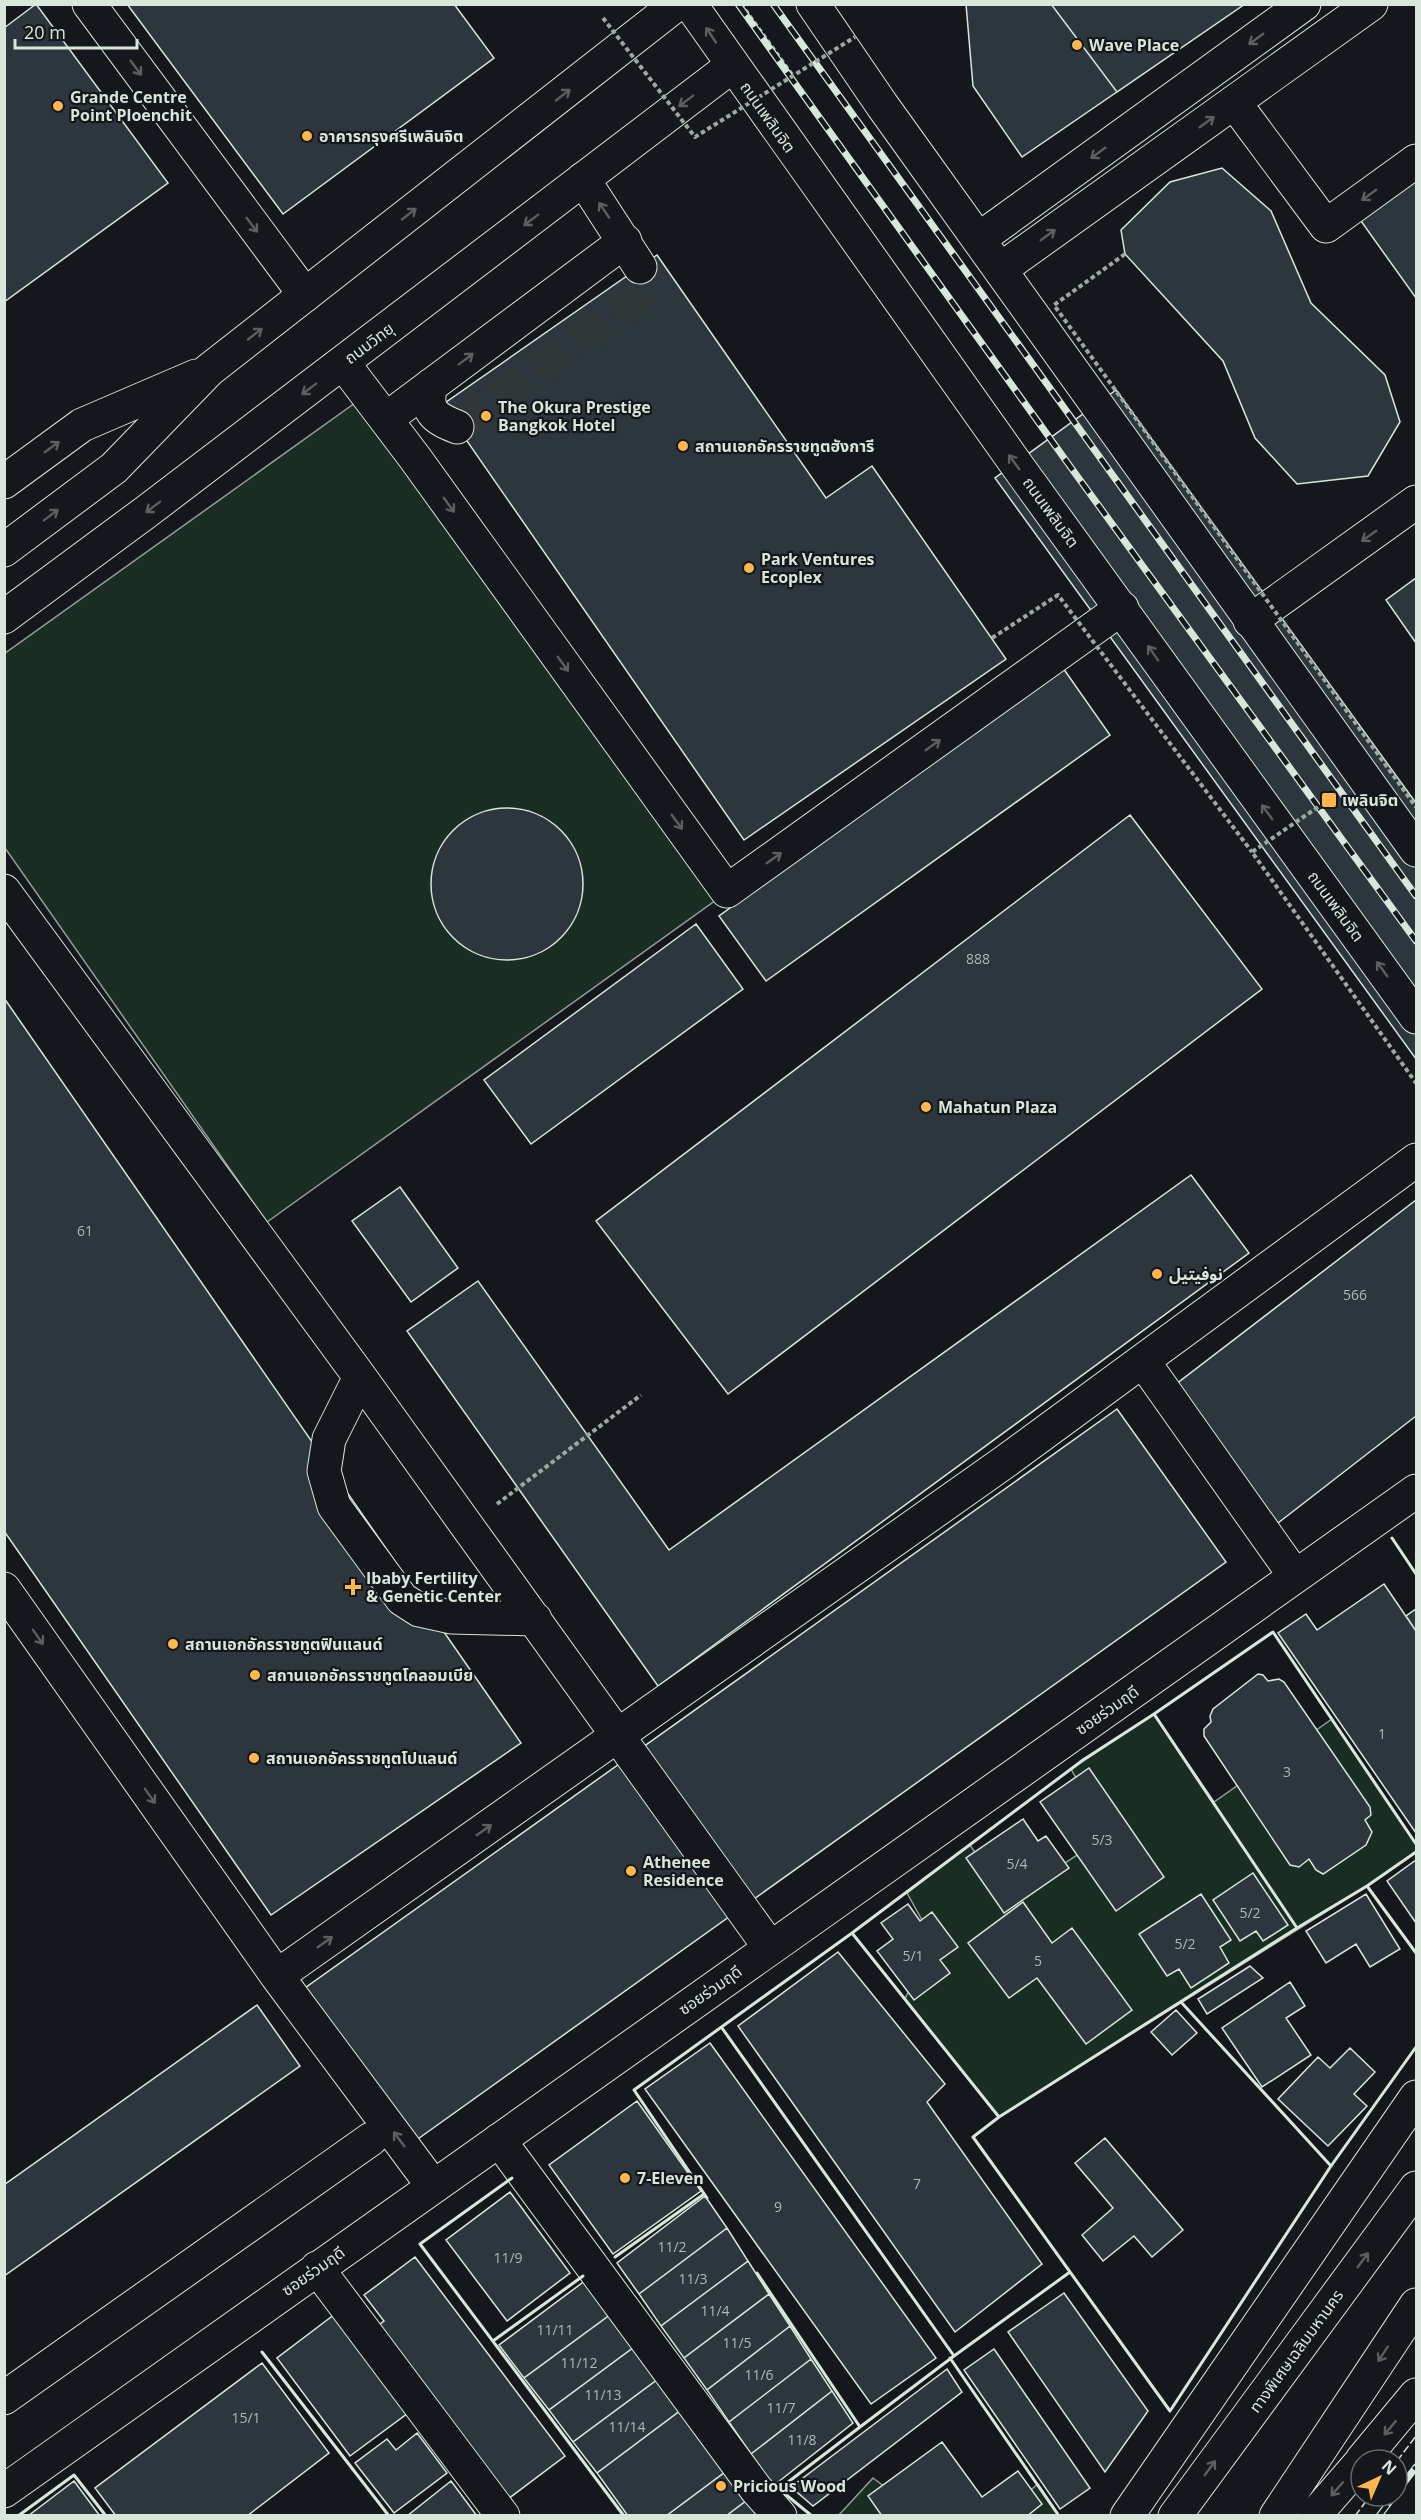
<svg xmlns="http://www.w3.org/2000/svg" width="1421" height="2520" font-family="'Open Sans','Noto Sans Arabic','Noto Sans Thai',sans-serif">
  <style>
    .green { fill: #1a2d24; stroke: #939e99; stroke-width: 1.5 }
    .building { fill: #2c363c; stroke: #d8e6dc; stroke-width: 1.5 }
    .lines { fill: none; stroke-linecap: round; stroke-linejoin: round }
    .minor-tunnel { stroke: #313739; stroke-width: 33; stroke-dasharray: 33 16; stroke-linecap: butt }
    .minor-casing { stroke: #d8e6dc; stroke-width: 35 }
    .major-casing { stroke: #d8e6dc; stroke-width: 35 }
    .highway-casing { stroke: #d8e6dc; stroke-width: 35 }
    .path { stroke: #9da8a2; stroke-width: 4; stroke-dasharray: 4.5 3; stroke-linecap: butt }
    .minor { stroke: #14181c; stroke-width: 33 }
    .major { stroke: #14181c; stroke-width: 33 }
    .highway { stroke: #14181c; stroke-width: 33 }
    .rail-casing { stroke: #d8e6dc; stroke-width: 7 }
    .rail { stroke: #14181c; stroke-width: 4.5; stroke-dasharray: 14; stroke-linecap: butt }
    .path-bridge { stroke: #9da8a2; stroke-width: 4; stroke-dasharray: 4.5 3; stroke-linecap: butt }
    .fence { stroke: #d8e6dc; stroke-width: 1.5; stroke-dasharray: 8 3; stroke-linecap: butt }
    .wall { stroke: #d8e6dc; stroke-width: 3 }
    .oneway { stroke: #59605f }
    .poi-dot { fill: #ffb74d; stroke: #14181c; stroke-width: 2 }
    .labels { text-anchor: middle; dominant-baseline: central; stroke-width: 4.5; stroke-linejoin: round; paint-order: stroke }
    .number-label { font-size: 14px; fill: #adbab4 }
    .poi-label { font-size: 16px; font-weight: bold; fill: #d8e6dc; stroke: #14181c; text-anchor: start }
    .street-label { font-size: 16px; fill: #d8e6dc; stroke: #14181c }
  </style>
  <rect width="100%" height="100%" fill="#14181c"/>
  <path class="green" d="M362 398 716 900 267 1222 5 848 4 654Z
    M1154 1714 1214 1802 1332 1719 1416 1844V1852L1367 1886 999 2117 905 1999 933 1940 907 1893 970 1845 1008 1900 1108 1835 1071 1769Z
    M873 2478 923 2515 838 2516Z
    M1038 2484 1059 2515 998 2516Z"/>
  <path class="building" d="M36 4 168 183 4 302V28Z
    M127 4H454L494 58 283 214Z
    M966 4H1245L1022 157 973 86Z
    M1051 4H1245L1117 92Z
    M1222 168 1271 211 1311 303 1385 375 1400 422 1368 476 1297 484 1255 438 1223 361 1125 254 1121 230 1170 182Z
    M1416 170V298L1356 214Z
    M657 255 826 498 872 466 1006 659 744 840 442 405Z
    M1116 390 1416 803V1059L995 478Z
    M1416 578V643L1386 600Z
    M1063 668 1110 735 766 981 719 916Z
    M431 884a76 76 0 1 1 152 0a76 76 0 1 1-152 0Z
    M1130 815 1262 989 728 1394 596 1221Z
    M696 924 743 989 531 1144 484 1080Z
    M4 998 521 1743 271 1915 4 1531Z
    M1191 1175 1249 1253 658 1686 407 1331 478 1281 669 1550Z
    M400 1187 458 1268 411 1302 352 1221Z
    M1416 1200V1416L1278 1523 1171 1388Z
    M1117 1409 1226 1562 415 2141 305 1988Z
    M1384 1584 1416 1631V1833L1278 1633 1306 1614 1317 1630Z
    M1416 1609V1631L1406 1616Z
    M1258 1674 1263 1675 1268 1681 1279 1679 1284 1682 1370 1807 1371 1815 1365 1820 1372 1832 1366 1845 1323 1874 1316 1870 1309 1859 1299 1867 1290 1865 1204 1736V1729L1211 1722 1210 1716 1213 1709Z
    M1089 1768 1164 1877 1116 1911 1040 1802Z
    M1023 1819 1038 1841 1046 1836 1069 1868 1004 1913 966 1858Z
    M1416 1860V1923L1387 1881Z
    M1253 1873 1288 1925 1263 1941 1256 1931 1240 1941 1213 1900Z
    M1201 1894 1231 1940 1220 1947 1229 1963 1191 1988 1179 1969 1167 1976 1139 1934Z
    M1366 1894 1400 1949 1370 1967 1356 1944 1326 1963 1306 1931Z
    M1023 1902 1052 1943 1072 1928 1132 2010 1086 2044 1037 1978 1009 1998 968 1943Z
    M908 1904 920 1921 932 1912 958 1947 940 1960 950 1973 914 2000 877 1951 893 1939 881 1923Z
    M838 1952 945 2084 927 2102 1042 2264 955 2332 738 2026Z
    M1250 1966 1263 1978 1207 2014 1198 1999Z
    M1290 1982 1305 2006 1286 2018 1311 2055 1262 2087 1222 2028Z
    M257 2005 300 2066 4 2276V2185Z
    M1176 2010 1197 2033 1172 2055 1151 2032Z
    M710 2043 936 2358 871 2404 645 2089Z
    M1350 2048 1375 2072 1354 2094 1367 2106 1328 2146 1278 2099 1318 2057 1330 2068Z
    M637 2101 701 2191 613 2254 549 2165Z
    M1105 2138 1183 2230 1152 2257 1134 2236 1103 2261 1082 2235 1113 2208 1075 2163Z
    M510 2192 570 2273 507 2321 446 2240Z
    M705 2196 727 2228 639 2294 617 2263Z
    M727 2228 748 2261 661 2326 639 2294Z
    M415 2257 565 2456 504 2502 373 2329 384 2321 364 2295Z
    M748 2261 769 2294 684 2358 661 2326Z
    M586 2280 611 2314 524 2378 499 2345Z
    M1064 2293 1148 2411 1105 2472 1008 2332Z
    M769 2294 790 2326 707 2390 684 2358Z
    M335 2314 408 2413 350 2456 277 2358Z
    M611 2314 634 2347 549 2410 524 2378Z
    M790 2326 811 2359 729 2422 707 2390Z
    M634 2347 658 2379 573 2442 549 2410Z
    M994 2349 1090 2488 1060 2509 964 2370Z
    M811 2359 832 2391 751 2454 729 2422Z
    M262 2363 329 2453 247 2516H116L95 2488Z
    M947 2369 962 2392 813 2506 791 2487Z
    M658 2379 681 2410 597 2473 573 2442Z
    M832 2391 853 2423 773 2486 751 2454Z
    M681 2410 725 2472 666 2516H628L597 2473Z
    M417 2433 447 2473 394 2513 355 2463 387 2439 396 2450Z
    M942 2442 982 2497 1018 2471 1042 2504 1027 2516H882L868 2496Z
    M725 2472 747 2500 726 2516H666Z
    M74 2481 100 2516H28Z
    M451 2481 477 2516H407Z
    M747 2500 758 2516H726Z"/>
  <g class="lines">
    <path class="minor-tunnel" d="M457 427 532 371 639 297 647 286V274L640 267"/>
    <g class="minor-casing">
      <path id="minor" d="M89 4 305 295
        M1234 102 1326 226 1416 161
        M583 179 640 267
        M979 239 1304 4
        M1001 269 1371 4
        M343 363 415 458 727 891 1122 608
        M431 385C424 412 435 418 457 427
        M386 419 625 241
        M1250 621 1416 502
        M4 891 360 1377 763 1938 772 1946
        M1143 1361 1295 1576
        M360 1377 329 1439 324 1471 334 1506 402 1599 419 1610 451 1617 535 1619
        M4 1589 277 1976 433 2186
        M277 1976 1006 1461 1416 1160
        M499 2140 756 2489 780 2516
        M317 2268 503 2516
        M4 2398 371 2139
        M4 2491 1416 1491
        M1127 2516 1416 2097"/>
    </g>
    <g class="major-casing">
      <path id="major" d="M690 4 1016 464 1416 1017
        M813 4 882 105 1416 850
        M4 482 82 425 196 376
        M4 550 114 468 209 370 677 4
        M4 617 146 512 732 66"/>
    </g>
    <g class="highway-casing">
      <path id="highway" d="M1362 2460 1416 2395
        M1175 2516 1416 2188
        M1276 2516 1416 2305
        M1314 2516 1361 2462"/>
    </g>
    <path class="path" d="M741 4 793 76
      M497 1504 641 1395"/>
    <use href="#minor" class="minor"/>
    <use href="#major" class="major"/>
    <use href="#highway" class="highway"/>
    <g class="rail-casing">
      <path id="rail" d="M738 4 1072 469 1416 941
        M773 4 1416 896
        M1397 2492 1416 2467
        M1379 2516 1394 2496"/>
    </g>
    <use href="#rail" class="rail"/>
    <path class="path-bridge" d="M603 18 695 137 855 37
      M1125 254 1054 305 1416 807
      M992 638 1058 595 1252 852
      M1318 807 1252 852 1416 1083"/>
    <path class="fence" d="M1397 2461 1416 2436
      M1355 2516 1370 2496"/>
    <path class="wall" d="M1392 1538 1416 1574
      M1154 1714 1083 1760 852 1933 999 2117 1297 1928
      M1416 1852 1367 1886 1416 1953
      M1367 1886 1297 1928 1154 1714 1273 1632 1416 1844
      M1181 2002 1331 2166 1416 2047
      M722 2028 954 2356 860 2427 757 2273
      M999 2117 973 2137 1170 2411 1331 2166
      M512 2178 420 2244 624 2516
      M707 2198 634 2090 852 1933
      M615 2257 704 2194
      M493 2341 583 2276
      M262 2352 389 2516
      M954 2356 1070 2272
      M950 2358 1059 2516
      M18 2516 74 2475 106 2516
      M812 2516 779 2489 860 2427"/>
  </g>
  <defs><path id="oneway-shaft" d="M-6 0H5M1.5-3L5.5 0L1.5 3" fill="none" stroke-width="1.6" stroke-linecap="round" stroke-linejoin="round" transform="scale(1.5)"/></defs>
  <g class="oneway">
    <use href="#oneway-shaft" transform="translate(711 35) rotate(-124)"/>
    <use href="#oneway-shaft" transform="translate(1256 39) rotate(144)"/>
    <use href="#oneway-shaft" transform="translate(136 68) rotate(53)"/>
    <use href="#oneway-shaft" transform="translate(563 95) rotate(-38)"/>
    <use href="#oneway-shaft" transform="translate(686 101) rotate(143)"/>
    <use href="#oneway-shaft" transform="translate(1207 122) rotate(-36)"/>
    <use href="#oneway-shaft" transform="translate(1098 153) rotate(144)"/>
    <use href="#oneway-shaft" transform="translate(1369 195) rotate(144)"/>
    <use href="#oneway-shaft" transform="translate(604 210) rotate(-124)"/>
    <use href="#oneway-shaft" transform="translate(409 214) rotate(-38)"/>
    <use href="#oneway-shaft" transform="translate(531 220) rotate(143)"/>
    <use href="#oneway-shaft" transform="translate(252 225) rotate(53)"/>
    <use href="#oneway-shaft" transform="translate(1048 235) rotate(-36)"/>
    <use href="#oneway-shaft" transform="translate(255 334) rotate(-38)"/>
    <use href="#oneway-shaft" transform="translate(466 359) rotate(-37)"/>
    <use href="#oneway-shaft" transform="translate(309 389) rotate(143)"/>
    <use href="#oneway-shaft" transform="translate(52 447) rotate(-36)"/>
    <use href="#oneway-shaft" transform="translate(1014 462) rotate(-126)"/>
    <use href="#oneway-shaft" transform="translate(449 505) rotate(54)"/>
    <use href="#oneway-shaft" transform="translate(153 507) rotate(143)"/>
    <use href="#oneway-shaft" transform="translate(51 515) rotate(-37)"/>
    <use href="#oneway-shaft" transform="translate(1369 536) rotate(145)"/>
    <use href="#oneway-shaft" transform="translate(1153 653) rotate(-125)"/>
    <use href="#oneway-shaft" transform="translate(563 664) rotate(54)"/>
    <use href="#oneway-shaft" transform="translate(933 745) rotate(-36)"/>
    <use href="#oneway-shaft" transform="translate(1267 812) rotate(-126)"/>
    <use href="#oneway-shaft" transform="translate(677 822) rotate(54)"/>
    <use href="#oneway-shaft" transform="translate(774 858) rotate(-35)"/>
    <use href="#oneway-shaft" transform="translate(1382 969) rotate(-126)"/>
    <use href="#oneway-shaft" transform="translate(38 1637) rotate(55)"/>
    <use href="#oneway-shaft" transform="translate(150 1796) rotate(55)"/>
    <use href="#oneway-shaft" transform="translate(484 1830) rotate(-35)"/>
    <use href="#oneway-shaft" transform="translate(325 1942) rotate(-35)"/>
    <use href="#oneway-shaft" transform="translate(399 2139) rotate(-127)"/>
    <use href="#oneway-shaft" transform="translate(1363 2260) rotate(-53)"/>
    <use href="#oneway-shaft" transform="translate(1383 2354) rotate(123)"/>
    <use href="#oneway-shaft" transform="translate(1390 2428) rotate(130)"/>
    <use href="#oneway-shaft" transform="translate(1210 2468) rotate(-54)"/>
    <use href="#oneway-shaft" transform="translate(1337 2489) rotate(131)"/>
  </g>
  <g class="poi-dot">
    <circle cx="1077" cy="45" r="6"/>
    <circle cx="58" cy="106" r="6"/>
    <circle cx="307" cy="136" r="6"/>
    <circle cx="486" cy="416" r="6"/>
    <circle cx="683" cy="446" r="6"/>
    <circle cx="749" cy="568" r="6"/>
    <rect x="1321" y="792" width="16" height="16" rx="3"/>
    <circle cx="926" cy="1107" r="6"/>
    <circle cx="1157" cy="1274" r="6"/>
    <path d="M350 1578h6v6h6v6h-6v6h-6v-6h-6v-6h6z"/>
    <circle cx="173" cy="1644" r="6"/>
    <circle cx="255" cy="1675" r="6"/>
    <circle cx="254" cy="1758" r="6"/>
    <circle cx="631" cy="1871" r="6"/>
    <circle cx="625" cy="2178" r="6"/>
    <circle cx="721" cy="2486" r="6"/>
  </g>
  <g class="labels">
    <g class="number-label">
      <text x="978" y="958">888</text>
      <text x="85" y="1230">61</text>
      <text x="1355" y="1294">566</text>
      <text x="1382" y="1733">1</text>
      <text x="1287" y="1771">3</text>
      <text x="1102" y="1839">5/3</text>
      <text x="1017" y="1863">5/4</text>
      <text x="1250" y="1912">5/2</text>
      <text x="1185" y="1943">5/2</text>
      <text x="913" y="1955">5/1</text>
      <text x="1038" y="1960">5</text>
      <text x="917" y="2183">7</text>
      <text x="778" y="2206">9</text>
      <text x="672" y="2246">11/2</text>
      <text x="508" y="2257">11/9</text>
      <text x="693" y="2278">11/3</text>
      <text x="715" y="2310">11/4</text>
      <text x="555" y="2329">11/11</text>
      <text x="737" y="2342">11/5</text>
      <text x="579" y="2362">11/12</text>
      <text x="759" y="2374">11/6</text>
      <text x="603" y="2394">11/13</text>
      <text x="781" y="2407">11/7</text>
      <text x="246" y="2417">15/1</text>
      <text x="627" y="2426">11/14</text>
      <text x="802" y="2439">11/8</text>
    </g>
    <g class="poi-label">
      <text x="1089" y="45">Wave Place</text>
      <text x="70" y="97">Grande Centre<tspan x="70" dy="18">Point Ploenchit</tspan></text>
      <text x="319" y="136">อาคารกรุงศรีเพลินจิต</text>
      <text x="498" y="407">The Okura Prestige<tspan x="498" dy="18">Bangkok Hotel</tspan></text>
      <text x="695" y="446">สถานเอกอัครราชทูตฮังการี</text>
      <text x="761" y="559">Park Ventures<tspan x="761" dy="18">Ecoplex</tspan></text>
      <text x="1342" y="800">เพลินจิต</text>
      <text x="938" y="1107">Mahatun Plaza</text>
      <text x="1169" y="1274">نوفيتيل</text>
      <text x="366" y="1578">Ibaby Fertility<tspan x="366" dy="18">&amp; Genetic Center</tspan></text>
      <text x="185" y="1644">สถานเอกอัครราชทูตฟินแลนด์</text>
      <text x="267" y="1675">สถานเอกอัครราชทูตโคลอมเบีย</text>
      <text x="266" y="1758">สถานเอกอัครราชทูตโปแลนด์</text>
      <text x="643" y="1862">Athenee<tspan x="643" dy="18">Residence</tspan></text>
      <text x="637" y="2178">7-Eleven</text>
      <text x="733" y="2486">Pricious Wood</text>
    </g>
    <g class="street-label">
      <text transform="translate(768 117) rotate(55)">ถนนเพลินจิต</text>
      <text transform="translate(369 343) rotate(-37)">ถนนวิทยุ</text>
      <text transform="translate(1051 512) rotate(54)">ถนนเพลินจิต</text>
      <text transform="translate(1336 906) rotate(54)">ถนนเพลินจิต</text>
      <text transform="translate(1107 1710) rotate(-35)">ซอยร่วมฤดี</text>
      <text transform="translate(710 1990) rotate(-35)">ซอยร่วมฤดี</text>
      <text transform="translate(313 2271) rotate(-35)">ซอยร่วมฤดี</text>
      <text transform="translate(1296 2351) rotate(-54)">ทางพิเศษเฉลิมมหานคร</text>
    </g>
  </g>
  <rect width="1421" height="2520" fill="none" stroke="#d8e6dc" stroke-width="12"/>
  <g transform="translate(1379 2478) rotate(44)"><circle r="28" fill="#14181c" stroke="#626a69" stroke-width="1.5"/>
  <path d="M0-4.5L10 22L0 15L-10 22Z" fill="#ffb74d"/>
  <text y="-9" font-size="16" font-weight="bold" text-anchor="middle" fill="#d8e6dc">N</text>
  </g>
  <path d="M15 39v9h122v-9" fill="none" stroke="#d8e6dc" stroke-width="3"/>
  <text x="24" y="39" font-size="18" fill="#d8e6dc" stroke="#14181c" stroke-width="4.5" paint-order="stroke">20 m</text>
</svg>
